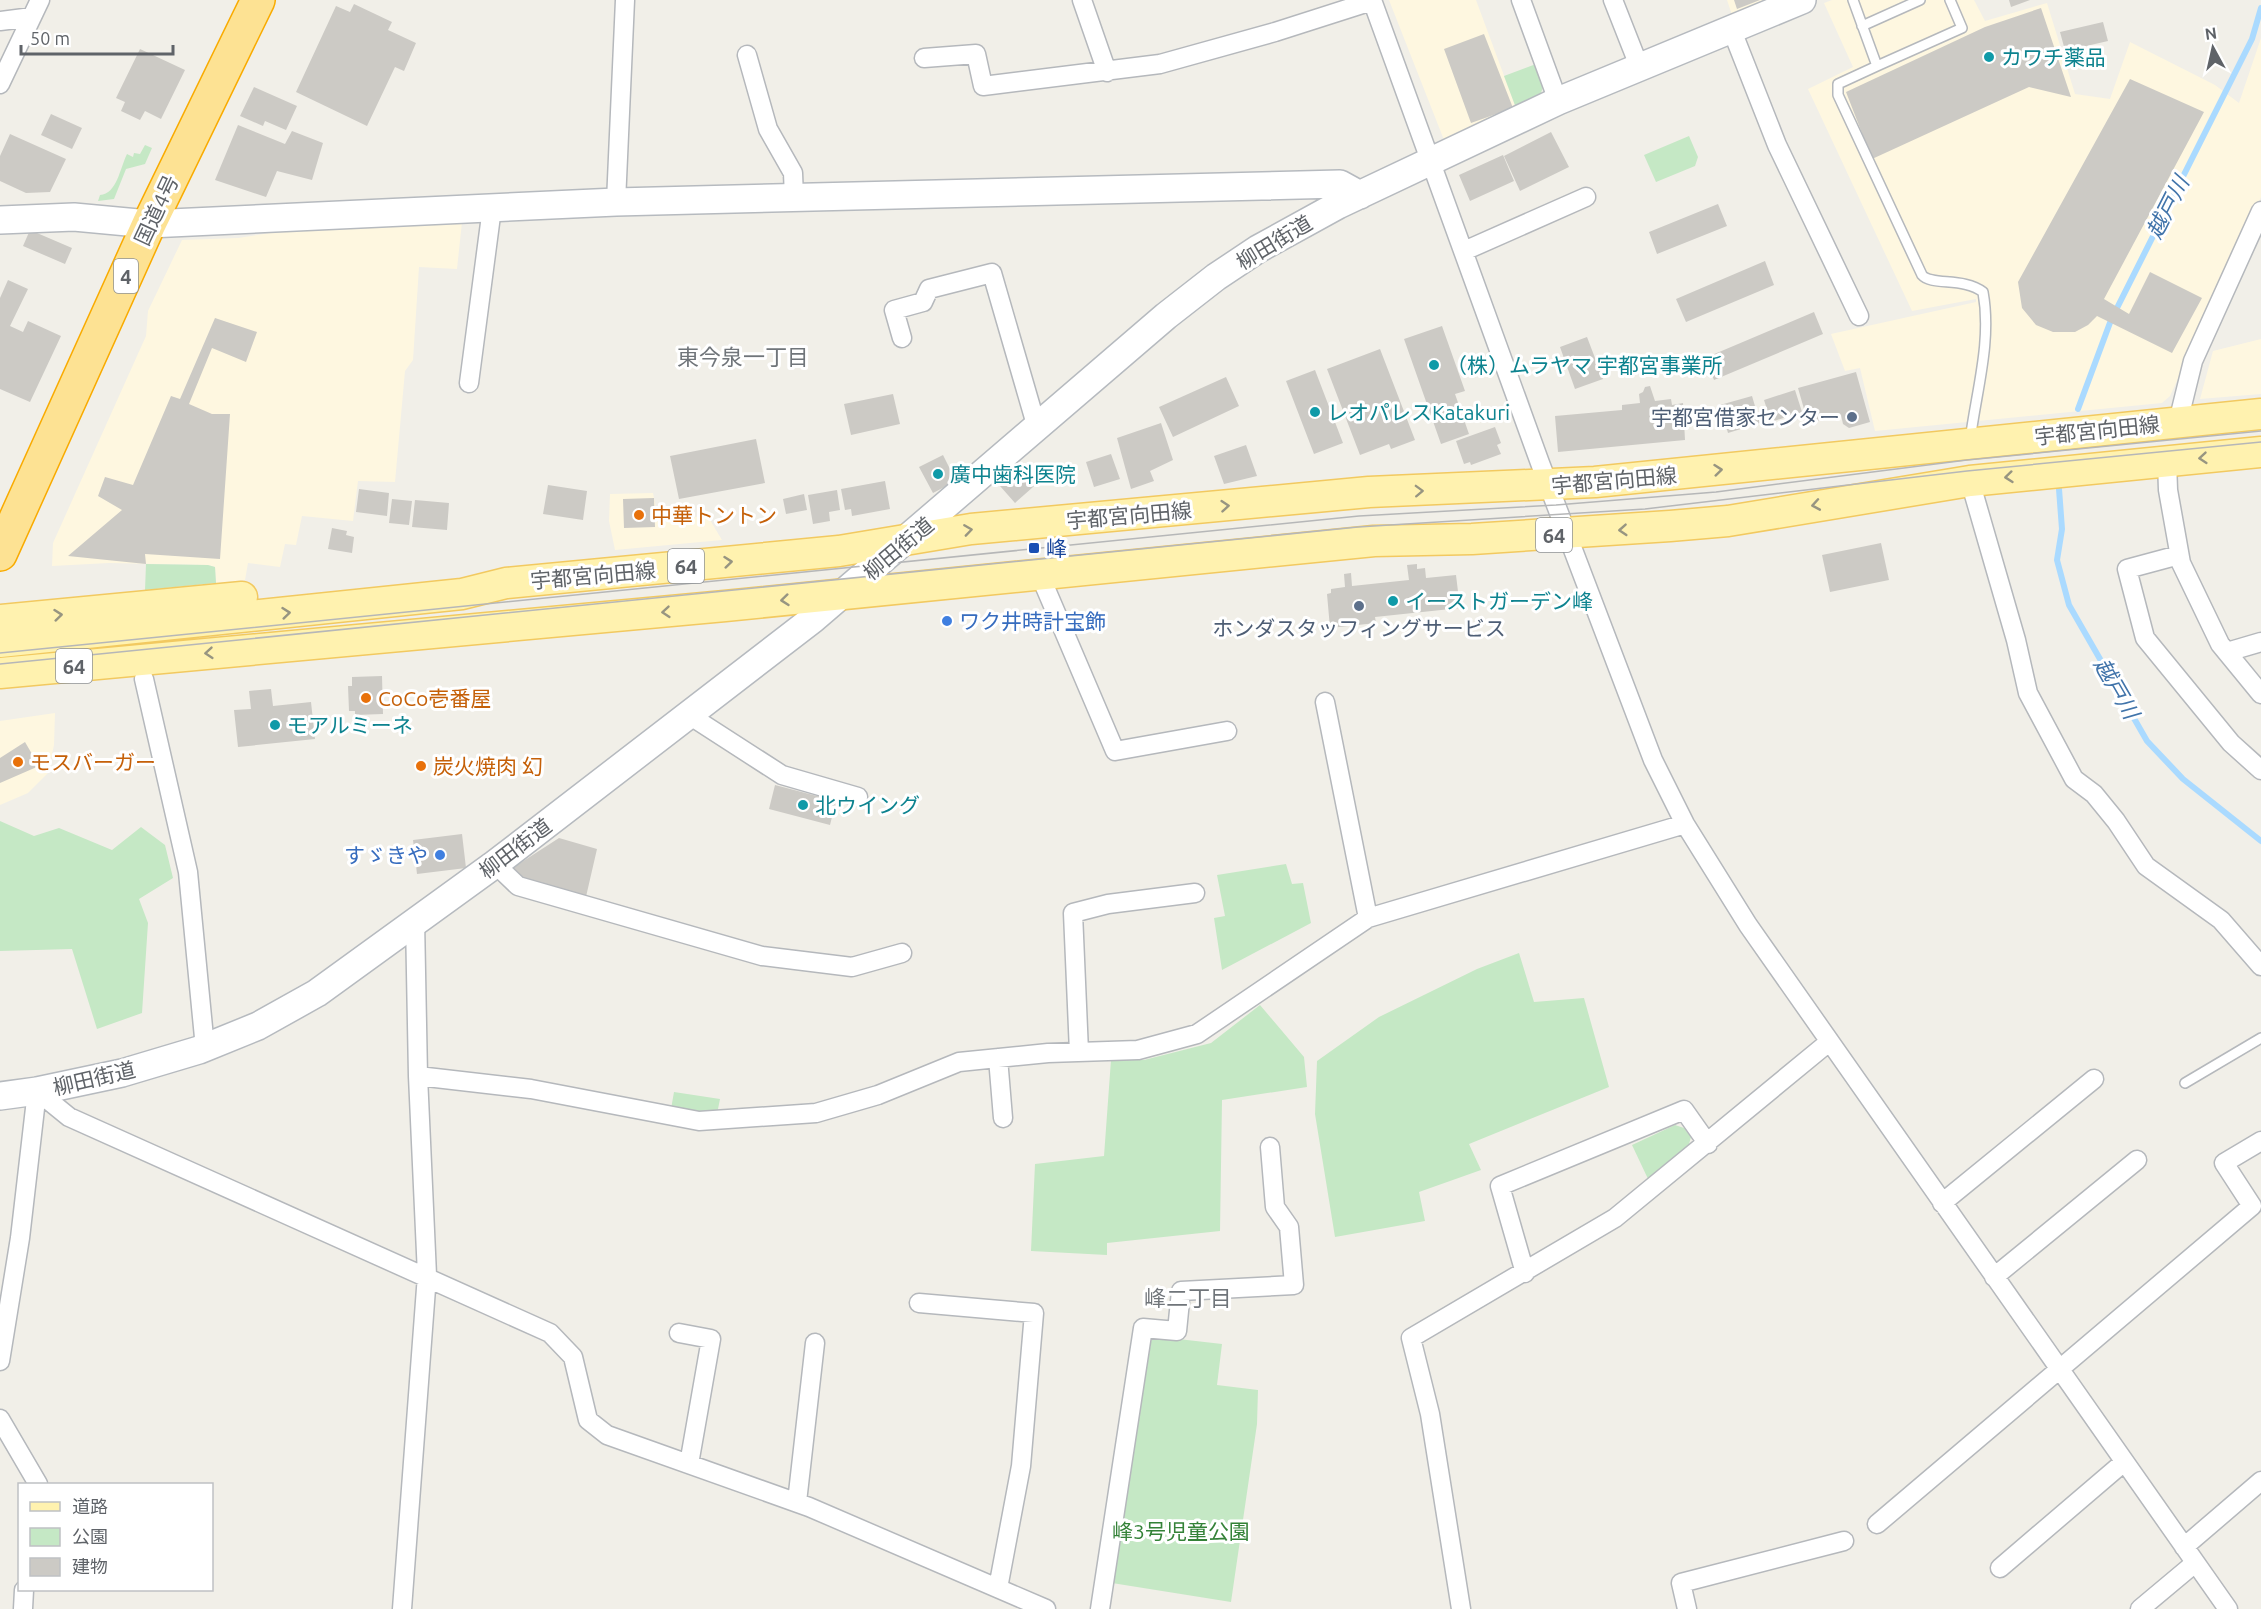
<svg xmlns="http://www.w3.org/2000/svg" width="2261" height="1609" font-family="Ubuntu,'Noto Sans JP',sans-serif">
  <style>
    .commercial { fill: #fef7e0 }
    .green { fill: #c5e8c5 }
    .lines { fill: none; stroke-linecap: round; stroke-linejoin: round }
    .stream { stroke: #aadaff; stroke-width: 6 }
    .building { fill: #cccac5 }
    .lane-casing { stroke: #b5b8bc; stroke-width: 12 }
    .street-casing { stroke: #b5b8bc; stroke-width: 21 }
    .secondary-casing { stroke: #b6babf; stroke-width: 30 }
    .primary-casing { stroke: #f2c960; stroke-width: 33 }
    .highway-casing { stroke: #f9ab00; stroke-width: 36 }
    .lane { stroke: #fff; stroke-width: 9 }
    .street { stroke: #fff; stroke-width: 18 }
    .secondary { stroke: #fff; stroke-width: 27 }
    .primary { stroke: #fff2af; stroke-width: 30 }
    .highway { stroke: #fde293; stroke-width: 33 }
    .tram { stroke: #b6b7b8; stroke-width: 1.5 }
    .oneway { stroke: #979581 }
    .culture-dot { fill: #0f9aa8; stroke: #fff; stroke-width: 2 }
    .service-dot { fill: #5c6f8a; stroke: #fff; stroke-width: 2 }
    .food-dot { fill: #e8710a; stroke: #fff; stroke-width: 2 }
    .transit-dot { fill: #1a4fb4; stroke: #fff; stroke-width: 2 }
    .shop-dot { fill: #3f7fe0; stroke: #fff; stroke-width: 2 }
    .labels { text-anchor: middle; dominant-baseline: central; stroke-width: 6; stroke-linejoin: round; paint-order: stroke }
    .shield { fill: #fff; stroke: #8f9295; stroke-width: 1.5 }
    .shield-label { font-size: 20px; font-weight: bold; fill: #5f6368 }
    .culture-label { font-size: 21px; fill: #0d838f; stroke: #fff; text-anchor: start }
    .street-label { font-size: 21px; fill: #5f6368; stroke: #fff }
    .service-label { font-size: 21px; fill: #4e5e75; stroke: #fff; text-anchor: end }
    .food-label { font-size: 21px; fill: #c56008; stroke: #fff; text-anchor: start }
    .transit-label { font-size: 21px; fill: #164399; stroke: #fff; text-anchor: start }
    .shop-label { font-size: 21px; fill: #366cbe; stroke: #fff; text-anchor: start }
    .park-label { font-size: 21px; fill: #348238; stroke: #fff }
    .water-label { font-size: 22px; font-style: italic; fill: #4174aa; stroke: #fff }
    .neighbourhood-label { font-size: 22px; fill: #70757a; stroke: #fff }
  </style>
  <rect width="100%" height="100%" fill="#f1efe8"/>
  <path class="commercial" d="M1389 0H1476L1516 108 1444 140Z
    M1727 0H1771L1732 15Z
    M1832 0H1974L1985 21 2047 3 2075 94 2110 99 2130 42 2215 85 2239 103 2261 38V197L2170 396 2162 403 1875 431 1860 368 1845 371 1831 334 1976 302V299L1912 311 1808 89 1853 67 1824 3Z
    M462 222 457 269 419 267 413 360 405 371 395 482 358 481 353 521 302 516 296 545 285 544 280 567 248 563 245 580 216 583 215 567 208 565 109 563 52 566 53 543 146 336 148 311 182 240 238 238 296 229Z
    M2261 339V394L2200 399 2213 351Z
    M653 493 659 523 707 515 722 540 615 550 609 521 610 494Z
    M55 713 54 745 48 773 28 793 0 805V721Z"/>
  <path class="green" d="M1536 64 1544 84 1539 99 1516 108 1504 76Z
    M1689 136 1698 157 1695 166 1656 182 1644 155Z
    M145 145 152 148 145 164 126 169 114 199 98 201 100 195C117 194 120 168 127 154L133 157 134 153 140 154Z
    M146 564 208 565 215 567 216 583 145 590Z
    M0 821 34 836 59 828 112 850 141 827 165 845 173 878 139 899 148 923 142 1013 97 1029 72 949 0 951Z
    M1286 864 1292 884 1303 883 1311 923 1222 970 1214 918 1225 916 1217 875Z
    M1519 953 1534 1002 1584 998 1609 1087 1469 1144 1481 1170 1419 1192 1425 1221 1335 1237 1315 1114 1317 1061 1379 1017 1477 969Z
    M1260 1005 1304 1057 1307 1087 1222 1100 1220 1231 1107 1243V1255L1031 1251 1035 1164 1104 1156 1111 1060H1144L1211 1043Z
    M674 1092 720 1099 717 1114 701 1116 671 1109Z
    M1675 1125 1684 1128 1691 1137 1687 1151 1649 1181 1632 1145Z
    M1152 1336 1222 1344 1217 1385 1258 1390 1257 1424 1231 1602 1112 1583Z"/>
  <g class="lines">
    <path class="stream" d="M2078 409 2111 320 2252 39 2261 8
      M2059 489 2062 529 2057 560 2069 605 2147 741 2183 779 2261 841"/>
  </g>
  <path class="building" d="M1734 0H1760L1737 9Z
    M2009 0H2030L2011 7Z
    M354 4 392 22 388 30 416 43 404 71 395 67 367 126 296 92 336 6 350 12Z
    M2041 8 2071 97 2029 87 1872 159 1846 92 1985 27Z
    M2103 22 2108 41 2082 47 2086 60 2069 65 2060 32Z
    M1484 34 1513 108 1471 123 1444 49Z
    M140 49 185 70 161 119 145 111 140 120 121 111 125 102 116 98Z
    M2130 79 2204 112 2104 299 2129 314 2150 272 2202 298 2172 353 2097 316 2088 325 2075 332H2053L2036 325 2022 308 2018 282Z
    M254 87 297 106 286 130 265 121 263 126 240 116Z
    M51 114 82 128 72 149 41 135Z
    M238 125 285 144 292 131 323 143 312 180 277 171 266 197 215 180Z
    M1551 132 1569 167 1520 191 1504 156Z
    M10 134 66 159 50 192 26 193 0 181V156Z
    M1503 155 1514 181 1470 201 1459 175Z
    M1718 204 1727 226 1657 254 1649 232Z
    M30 230 72 248 65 264 23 246Z
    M1765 261 1774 285 1686 322 1676 299Z
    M8 280 28 289 10 326 23 332 28 321 61 336 30 402 0 389V298Z
    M1814 312 1823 334 1714 380 1705 358Z
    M215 318 257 332 246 362 212 348 189 404 212 414H230L220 559 145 554 146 564 68 556 122 510 98 496 105 477 133 485 171 396 180 399Z
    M1442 326 1465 391 1455 394 1469 434 1441 444 1404 339Z
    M1587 337 1603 379 1575 389 1560 347Z
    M1380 349 1415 440 1391 449 1389 444 1360 455 1327 369Z
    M1315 370 1343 443 1314 454 1286 381Z
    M1856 372 1870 422 1849 428 1843 424 1841 415 1808 423 1798 388Z
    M1226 377 1239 406 1173 437 1159 407Z
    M1650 386 1655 401 1671 399 1672 405 1683 403 1685 440 1558 452 1555 416 1622 410V405L1640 403 1639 394 1643 392 1645 387Z
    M1795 390 1802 412 1771 422 1764 400Z
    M893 394 900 424 851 435 844 404Z
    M1752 396 1760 423 1728 433 1720 405Z
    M1161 423 1173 460 1150 471 1154 481 1131 489 1117 438Z
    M1495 427 1501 443 1497 445 1501 454 1471 465 1470 462 1464 464 1456 441Z
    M756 439 765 483 679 499 670 456Z
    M1246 445 1257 476 1224 484 1214 456Z
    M1111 454 1120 479 1094 487 1086 462Z
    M943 455 956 481 933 493 919 467Z
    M1027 463 1041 480 1015 503 1000 486Z
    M885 481 890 509 852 516 851 509 845 510 841 489Z
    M548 485 587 491 583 520 543 514Z
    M359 489 389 493 387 516 356 512Z
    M837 490 840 510 829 512 830 521 813 524 808 495Z
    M804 494 807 510 786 514 783 499Z
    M654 498 655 527 624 528 623 499Z
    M392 499 412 501 409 525 389 523Z
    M415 500 449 503 447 530 412 527Z
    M332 528 347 531 346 535 354 537 352 553 328 549Z
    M1881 543 1889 580 1830 592 1822 555Z
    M1417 564V569L1425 568 1426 578 1456 575 1460 608 1375 617 1376 623 1330 628 1327 594 1331 593V589L1345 587 1344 574 1351 573 1352 586 1409 580 1407 565Z
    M382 676 383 714 355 715V711H349L348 686H352V677Z
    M271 689 273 706 311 702 315 739 238 747 234 710 251 709 249 691Z
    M25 742 39 766 0 783V758Z
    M775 785 836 801 830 825 769 809Z
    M462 834 466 868 417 874 413 840Z
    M559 838 597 849 585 901 520 880 511 869Z"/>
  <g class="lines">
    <g class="lane-casing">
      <path id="lane" d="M1853 0 1877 66 1838 84V95L1922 275C1931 286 1964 277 1983 292 1992 342 1976 392 1970 441
        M1862 26 1920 0
        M1877 66 1962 28 1950 0
        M2185 1083 2261 1038"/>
    </g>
    <g class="street-casing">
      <path id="street" d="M1082 0 1107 72
        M1372 0 1540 463 1653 760 1685 824 1748 925 2228 1609
        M1521 0 1558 101
        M1613 0 1639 66
        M0 21 32 17
        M1731 28 1777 145 1859 316
        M747 55 768 129 793 173 794 198
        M924 58 976 54 983 86 1160 64 1275 32 1372 1
        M0 84 40 0
        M616 202 625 0
        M1464 251 1586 197
        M902 338 894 310 923 302 929 289 992 273 1037 428
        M469 383 492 208
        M2178 422 2193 361 2261 211
        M2167 461 2168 490 2181 563 2220 644 2261 694
        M1970 481 2016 640 2028 693 2074 779 2094 794 2116 821 2146 866 2221 920 2261 966
        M2179 555 2127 569 2145 638 2231 743 2261 770
        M1039 573 1115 751 1227 731
        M2227 652 2261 642
        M144 679 188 872 205 1048
        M1325 702 1368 918
        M689 715 782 775 858 797
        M495 864 518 886 762 956 852 967 902 953
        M1079 1052 1073 913 1108 904 1195 893
        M998 1058 1003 1118
        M418 1076 531 1089 699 1121 816 1113 878 1095 959 1062 1048 1053 1138 1050 1197 1034 1368 918 1685 824
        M37 1091 69 1117 550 1333 573 1357 588 1420 607 1435 809 1507 1046 1609
        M1942 1203 2094 1079
        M1525 1273 1500 1186 1684 1110 1708 1144
        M1994 1277 2137 1160
        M919 1303 1034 1313 1021 1466 998 1588
        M679 1333 711 1339 689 1464
        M0 1361 20 1238 37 1091
        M0 1419 38 1484
        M797 1502 815 1343
        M1877 1524 2252 1206 2224 1163 2261 1141
        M2184 1547 2261 1481
        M2000 1568 2124 1462
        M23 1609 24 1590
        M402 1609 427 1275 418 1076 415 920
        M1100 1609 1143 1328 1177 1331 1181 1291 1294 1285 1289 1227 1275 1207 1270 1147
        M1461 1609 1430 1414 1411 1338 1615 1218 1829 1042
        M1687 1609 1681 1583 1844 1541
        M2140 1609 2195 1563"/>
    </g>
    <g class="secondary-casing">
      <path id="secondary" d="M0 220 74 217 149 224 616 202 1340 184 1360 195
        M0 1096 37 1091 122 1073 199 1050 258 1026 317 993 495 864 813 619 1166 316 1216 277 1258 249 1338 205 1558 101 1802 0"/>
    </g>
    <g class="primary-casing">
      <path id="primary" d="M0 620 242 597
        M0 642 462 594 506 583 839 551 971 529 1369 492 1595 482 2261 414
        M0 673 725 606 1374 541 1472 539 1670 526 1728 521 1970 481 2261 452"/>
    </g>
    <g class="highway-casing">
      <path id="highway" d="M0 554 149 224 258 0"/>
    </g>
    <use href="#lane" class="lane"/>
    <use href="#street" class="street"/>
    <use href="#secondary" class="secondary"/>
    <use href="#primary" class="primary"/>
    <use href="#highway" class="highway"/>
    <path class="tram" d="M0 653 1359 516 1556 505 1716 492 1967 460 2261 431
      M0 664 1358 527 1645 509 1967 471 2261 442"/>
  </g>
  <defs><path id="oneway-chevron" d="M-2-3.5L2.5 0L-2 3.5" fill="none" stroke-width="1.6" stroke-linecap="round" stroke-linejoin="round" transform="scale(1.5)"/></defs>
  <g class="oneway">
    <use href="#oneway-chevron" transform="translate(2203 458) rotate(175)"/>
    <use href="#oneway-chevron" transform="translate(1718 470) rotate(-6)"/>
    <use href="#oneway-chevron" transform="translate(2009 477) rotate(174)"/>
    <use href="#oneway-chevron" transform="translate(1419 491) rotate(-2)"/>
    <use href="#oneway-chevron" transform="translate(1816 505) rotate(170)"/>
    <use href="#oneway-chevron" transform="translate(1225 506) rotate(-5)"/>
    <use href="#oneway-chevron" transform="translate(968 530) rotate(-8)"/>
    <use href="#oneway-chevron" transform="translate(1623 530) rotate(176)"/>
    <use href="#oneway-chevron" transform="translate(728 562) rotate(-6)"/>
    <use href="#oneway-chevron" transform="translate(785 600) rotate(174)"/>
    <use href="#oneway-chevron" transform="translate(666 612) rotate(175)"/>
    <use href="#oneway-chevron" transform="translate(286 613) rotate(-6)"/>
    <use href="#oneway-chevron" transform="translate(58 615) rotate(-6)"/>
    <use href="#oneway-chevron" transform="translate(209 653) rotate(175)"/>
  </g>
  <g class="culture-dot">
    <circle cx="1989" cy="57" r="6"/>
    <circle cx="1434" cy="365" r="6"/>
    <circle cx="1315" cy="412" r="6"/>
    <circle cx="938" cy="474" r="6"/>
    <circle cx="1393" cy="601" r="6"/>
    <circle cx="275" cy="725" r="6"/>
    <circle cx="803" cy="805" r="6"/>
  </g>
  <g class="service-dot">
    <circle cx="1852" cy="417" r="6"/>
    <circle cx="1359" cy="606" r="6"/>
  </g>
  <g class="food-dot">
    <circle cx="639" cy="515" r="6"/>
    <circle cx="366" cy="698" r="6"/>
    <circle cx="18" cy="762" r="6"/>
    <circle cx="421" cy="766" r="6"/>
  </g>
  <rect class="transit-dot" x="1028" y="542" width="12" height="12" rx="3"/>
  <g class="shop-dot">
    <circle cx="947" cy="621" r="6"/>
    <circle cx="440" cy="855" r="6"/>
  </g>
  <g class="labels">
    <g class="shield">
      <rect x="114" y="259" width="24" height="34" rx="4.5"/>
      <rect x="1536" y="518" width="36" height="34" rx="4.5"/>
      <rect x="668" y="549" width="36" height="34" rx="4.5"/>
      <rect x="56" y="649" width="36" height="34" rx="4.5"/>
    </g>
    <g class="shield-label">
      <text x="126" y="276">4</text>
      <text x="1554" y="535">64</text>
      <text x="686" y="566">64</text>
      <text x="74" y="666">64</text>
    </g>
    <g class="culture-label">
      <text x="2001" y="57">カワチ薬品</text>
      <text x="1446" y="365">（株）ムラヤマ 宇都宮事業所</text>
      <text x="1327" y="412">レオパレスKatakuri</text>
      <text x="950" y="474">廣中歯科医院</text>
      <text x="1405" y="601">イーストガーデン峰</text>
      <text x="287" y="725">モアルミーネ</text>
      <text x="815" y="805">北ウイング</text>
    </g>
    <g class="street-label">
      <text transform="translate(156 210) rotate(-65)">国道4号</text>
      <text transform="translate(1274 242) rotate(-31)">柳田街道</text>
      <text transform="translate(2097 430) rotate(-6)">宇都宮向田線</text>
      <text transform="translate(1614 480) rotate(-5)">宇都宮向田線</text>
      <text transform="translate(1129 515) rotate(-5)">宇都宮向田線</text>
      <text transform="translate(898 548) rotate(-40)">柳田街道</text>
      <text transform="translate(593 575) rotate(-5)">宇都宮向田線</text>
      <text transform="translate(515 848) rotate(-37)">柳田街道</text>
      <text transform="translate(94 1078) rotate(-13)">柳田街道</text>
    </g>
    <g class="service-label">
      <text x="1840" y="417">宇都宮借家センター</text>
      <text x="1359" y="628" text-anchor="middle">ホンダスタッフィングサービス</text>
    </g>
    <g class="food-label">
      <text x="651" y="515">中華トントン</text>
      <text x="378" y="698">CoCo壱番屋</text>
      <text x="30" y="762">モスバーガー</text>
      <text x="433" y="766">炭火焼肉 幻</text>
    </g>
    <g class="transit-label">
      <text x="1046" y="548">峰</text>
    </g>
    <g class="shop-label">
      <text x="959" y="621">ワク井時計宝飾</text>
      <text x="428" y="855" text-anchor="end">すゞきや</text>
    </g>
    <g class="park-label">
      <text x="1181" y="1531">峰3号児童公園</text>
    </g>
    <g class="water-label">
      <text transform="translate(2167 207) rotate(-63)">越戸川</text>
      <text transform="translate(2117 688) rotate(60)">越戸川</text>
    </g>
    <g class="neighbourhood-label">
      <text x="743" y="356">東今泉一丁目</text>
      <text x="1188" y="1297">峰二丁目</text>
    </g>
  </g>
  <rect x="18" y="1483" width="195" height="108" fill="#ffffff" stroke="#bfc1c3" stroke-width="1.5"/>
  <rect x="30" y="1502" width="30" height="9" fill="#fff2af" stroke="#bfc1c3" stroke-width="1.5"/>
  <text x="72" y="1513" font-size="18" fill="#5f6368">道路</text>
  <rect x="30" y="1528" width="30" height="18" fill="#c5e8c5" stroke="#bfc1c3" stroke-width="1.5"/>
  <text x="72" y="1543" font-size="18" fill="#5f6368">公園</text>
  <rect x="30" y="1558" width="30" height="18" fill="#cccac5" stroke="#bfc1c3" stroke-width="1.5"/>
  <text x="72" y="1573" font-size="18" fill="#5f6368">建物</text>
  <g transform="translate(2213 48) rotate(352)" stroke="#ffffff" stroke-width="4.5" paint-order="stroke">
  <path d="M0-4.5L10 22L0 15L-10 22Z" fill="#5f6368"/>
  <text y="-9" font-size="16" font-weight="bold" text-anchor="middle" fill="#5f6368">N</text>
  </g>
  <path d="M21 45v9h152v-9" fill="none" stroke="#5f6368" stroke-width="3"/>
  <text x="30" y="45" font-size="18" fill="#5f6368" stroke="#ffffff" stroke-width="4.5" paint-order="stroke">50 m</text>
</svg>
